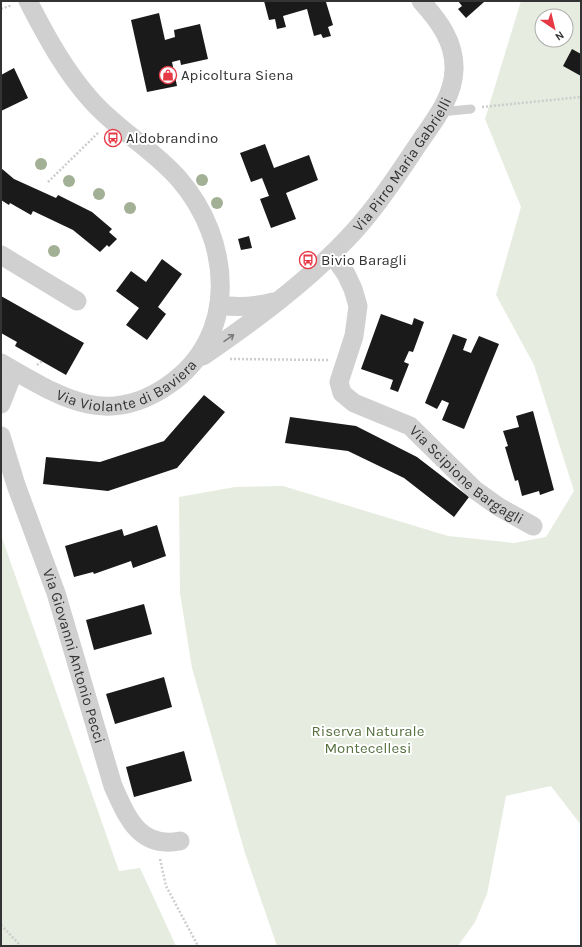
<svg xmlns="http://www.w3.org/2000/svg" width="582" height="947" font-family="Karla,sans-serif">
  <style>
    .green { fill: #e6ecdf; fill-rule: evenodd }
    .building { fill: #1a1a1a }
    .lines { fill: none; stroke-linecap: round; stroke-linejoin: round }
    .path { stroke: #cdcdcd; stroke-width: 2.5; stroke-dasharray: 2 2; stroke-linecap: butt }
    .lane { stroke: #d0d0d0; stroke-width: 9 }
    .street { stroke: #d0d0d0; stroke-width: 19 }
    .tree { fill: #a2b095 }
    .oneway { stroke: #7a7a7a }
    .labels { text-anchor: middle; dominant-baseline: central; stroke-width: 4; stroke-linejoin: round; paint-order: stroke }
    .poi-label { font-size: 15px; fill: #333; stroke: #fff; text-anchor: start }
    .street-label { font-size: 15px; fill: #333; stroke: #fff }
    .park-label { font-size: 15px; fill: #56703f; stroke: #fff }
  </style>
  <rect width="100%" height="100%" fill="#fff"/>
  <path class="green" d="M521 1H581V825L551 786 506 796 487 894 475 922 458 946H277L245 853 192 668 180 593 179 497 235 487 283 486 448 536 514 543 546 537 574 491 534 365 496 295 521 207 485 119ZM542 16H566V40H542Z
    M1 535 119 871 140 868 176 946H1Z"/>
  <path class="building" d="M264 1 326 2 333 25 328 27 331 36 323 38 321 34 314 36 307 9 283 16 286 27 277 29 275 19 269 20Z
    M458 1H482L484 2 466 18 458 9 462 6Z
    M159 13 165 40 175 37 174 30 200 24 208 59 181 65 180 60 172 62 177 86 147 92 131 20Z
    M572 49 581 54V76L563 66Z
    M14 68 28 98 1 111V75Z
    M265 144 274 168 309 155 318 180 286 193 296 219 271 228 260 199 269 196 262 178 251 182 240 153Z
    M1 168 14 179 56 198 58 195 92 212 112 229 109 232 117 239 109 247 107 245 100 252 73 230 33 211 31 215 10 203 9 205 1 200Z
    M249 236 252 248 241 250 238 239Z
    M162 259 182 274 158 307 166 314 147 340 126 325 139 308 116 291 131 271 146 282Z
    M1 296 84 343 66 375 15 346 17 342 1 333Z
    M381 314 412 325 414 318 424 322 413 352 409 351 404 362 409 364 398 392 390 389 393 380 361 369Z
    M453 334 467 339 463 350 471 353 479 336 499 344 464 429 442 420 449 403 442 400 437 409 425 403Z
    M204 395 225 412 177 468 108 491 43 484 46 457 100 462 164 441Z
    M533 411 554 490 540 495 539 491 522 496 518 480 515 481 505 447 508 446 503 431 519 427 516 416Z
    M290 417 356 426 417 457 469 497 454 517 404 478 348 451 285 443Z
    M157 525 166 556 133 568 131 561 94 574 93 572 74 577 65 546 122 529 124 536Z
    M144 604 152 634 94 650 86 620Z
    M164 677 172 707 115 724 106 694Z
    M184 751 192 781 134 797 126 767Z"/>
  <g class="lines">
    <path class="path" d="M1 9 12 5
      M482 107 581 97
      M48 182 99 132
      M230 359 329 360
      M37 365 42 361
      M160 859 166 886 198 946
      M1 925 21 946"/>
    <path class="lane" d="M440 112 471 109"/>
    <g class="street">
      <path id="s1" d="M332 254 346 274 353 289 358 306 354 336 339 382 342 393 354 403 410 426 475 490 499 507 533 526"/>
      <path d="M1 255 77 301"/>
      <path d="M220 305C239 308 254 307 273 302"/>
      <path id="s2" d="M203 356C252 322 302 286 344 242 373 213 396 177 419 143 434 121 453 98 454 70 455 42 439 21 421 1"/>
      <path id="s3" d="M1 363C58 395 104 429 167 386 240 337 232 240 179 179 153 149 117 130 91 100 65 71 46 36 28 1"/>
      <path d="M1 404 14 371"/>
      <path id="s4" d="M1 436 16 485 56 593 113 786C127 817 139 849 180 841"/>
    </g>
  </g>
  <g class="tree">
    <circle cx="41" cy="164" r="6"/>
    <circle cx="202" cy="180" r="6"/>
    <circle cx="69" cy="181" r="6"/>
    <circle cx="99" cy="194" r="6"/>
    <circle cx="217" cy="203" r="6"/>
    <circle cx="130" cy="208" r="6"/>
    <circle cx="54" cy="251" r="6"/>
  </g>
  <defs><path id="oneway-shaft" d="M-6 0H5M1.5-3L5.5 0L1.5 3" fill="none" stroke-width="1.6" stroke-linecap="round" stroke-linejoin="round"/></defs>
  <use class="oneway" href="#oneway-shaft" transform="translate(229 338) rotate(-35)"/>
  <defs>
    <g id="shop-ring" transform="scale(0.9)"><circle r="9.5" fill="#fff" stroke="#e63946" stroke-width="1.5"/><path d="M-5-2.5h2.3a2.7 3.5 0 0 1 5.4 0H5L5.5 6h-11ZM-1.5-2.5h3a1.5 2.3 0 0 0-3 0Z" fill="#e63946"/></g>
    <g id="bus-ring" transform="scale(0.9)"><circle r="9.5" fill="#fff" stroke="#e63946" stroke-width="1.5"/><path d="M-5-6H5V4H4V6H2V4H-2V6H-4V4H-5ZM-3.5-4V0h7V-4ZM-3.5 1.2v1.5H-2V1.2ZM2 1.2v1.5H3.5V1.2Z" fill="#e63946"/></g>
  </defs>
  <g fill-rule="evenodd">
    <use href="#shop-ring" x="168" y="75"/>
    <use href="#bus-ring" x="113" y="138"/>
    <use href="#bus-ring" x="308" y="260"/>
  </g>
  <g class="labels">
    <g class="poi-label">
      <text x="181" y="75">Apicoltura Siena</text>
      <text x="126" y="138">Aldobrandino</text>
      <text x="321" y="260">Bivio Baragli</text>
    </g>
    <g class="street-label">
      <text stroke="none"><textPath href="#s2" startOffset="279">Via Pirro Maria Gabrielli</textPath></text>
      <text stroke="none"><textPath href="#s3" startOffset="140">Via Violante di Baviera</textPath></text>
      <text stroke="none"><textPath href="#s1" startOffset="300">Via Scipione Bargagli</textPath></text>
      <text stroke="none"><textPath href="#s4" startOffset="232">Via Giovanni Antonio Pecci</textPath></text>
    </g>
    <g class="park-label">
      <text x="368" y="731">Riserva Naturale<tspan x="368" dy="17">Montecellesi</tspan></text>
    </g>
  </g>
  <rect width="582" height="947" fill="none" stroke="#333333" stroke-width="4"/>
  <g transform="translate(554 28) rotate(145)"><circle r="19" fill="#ffffff" stroke="#adadad"/>
  <path d="M0-3L7 15L0 10L-7 15Z" fill="#e63946"/>
  <text y="-6" font-size="11" font-weight="bold" text-anchor="middle" fill="#333333">N</text>
  </g>
</svg>
